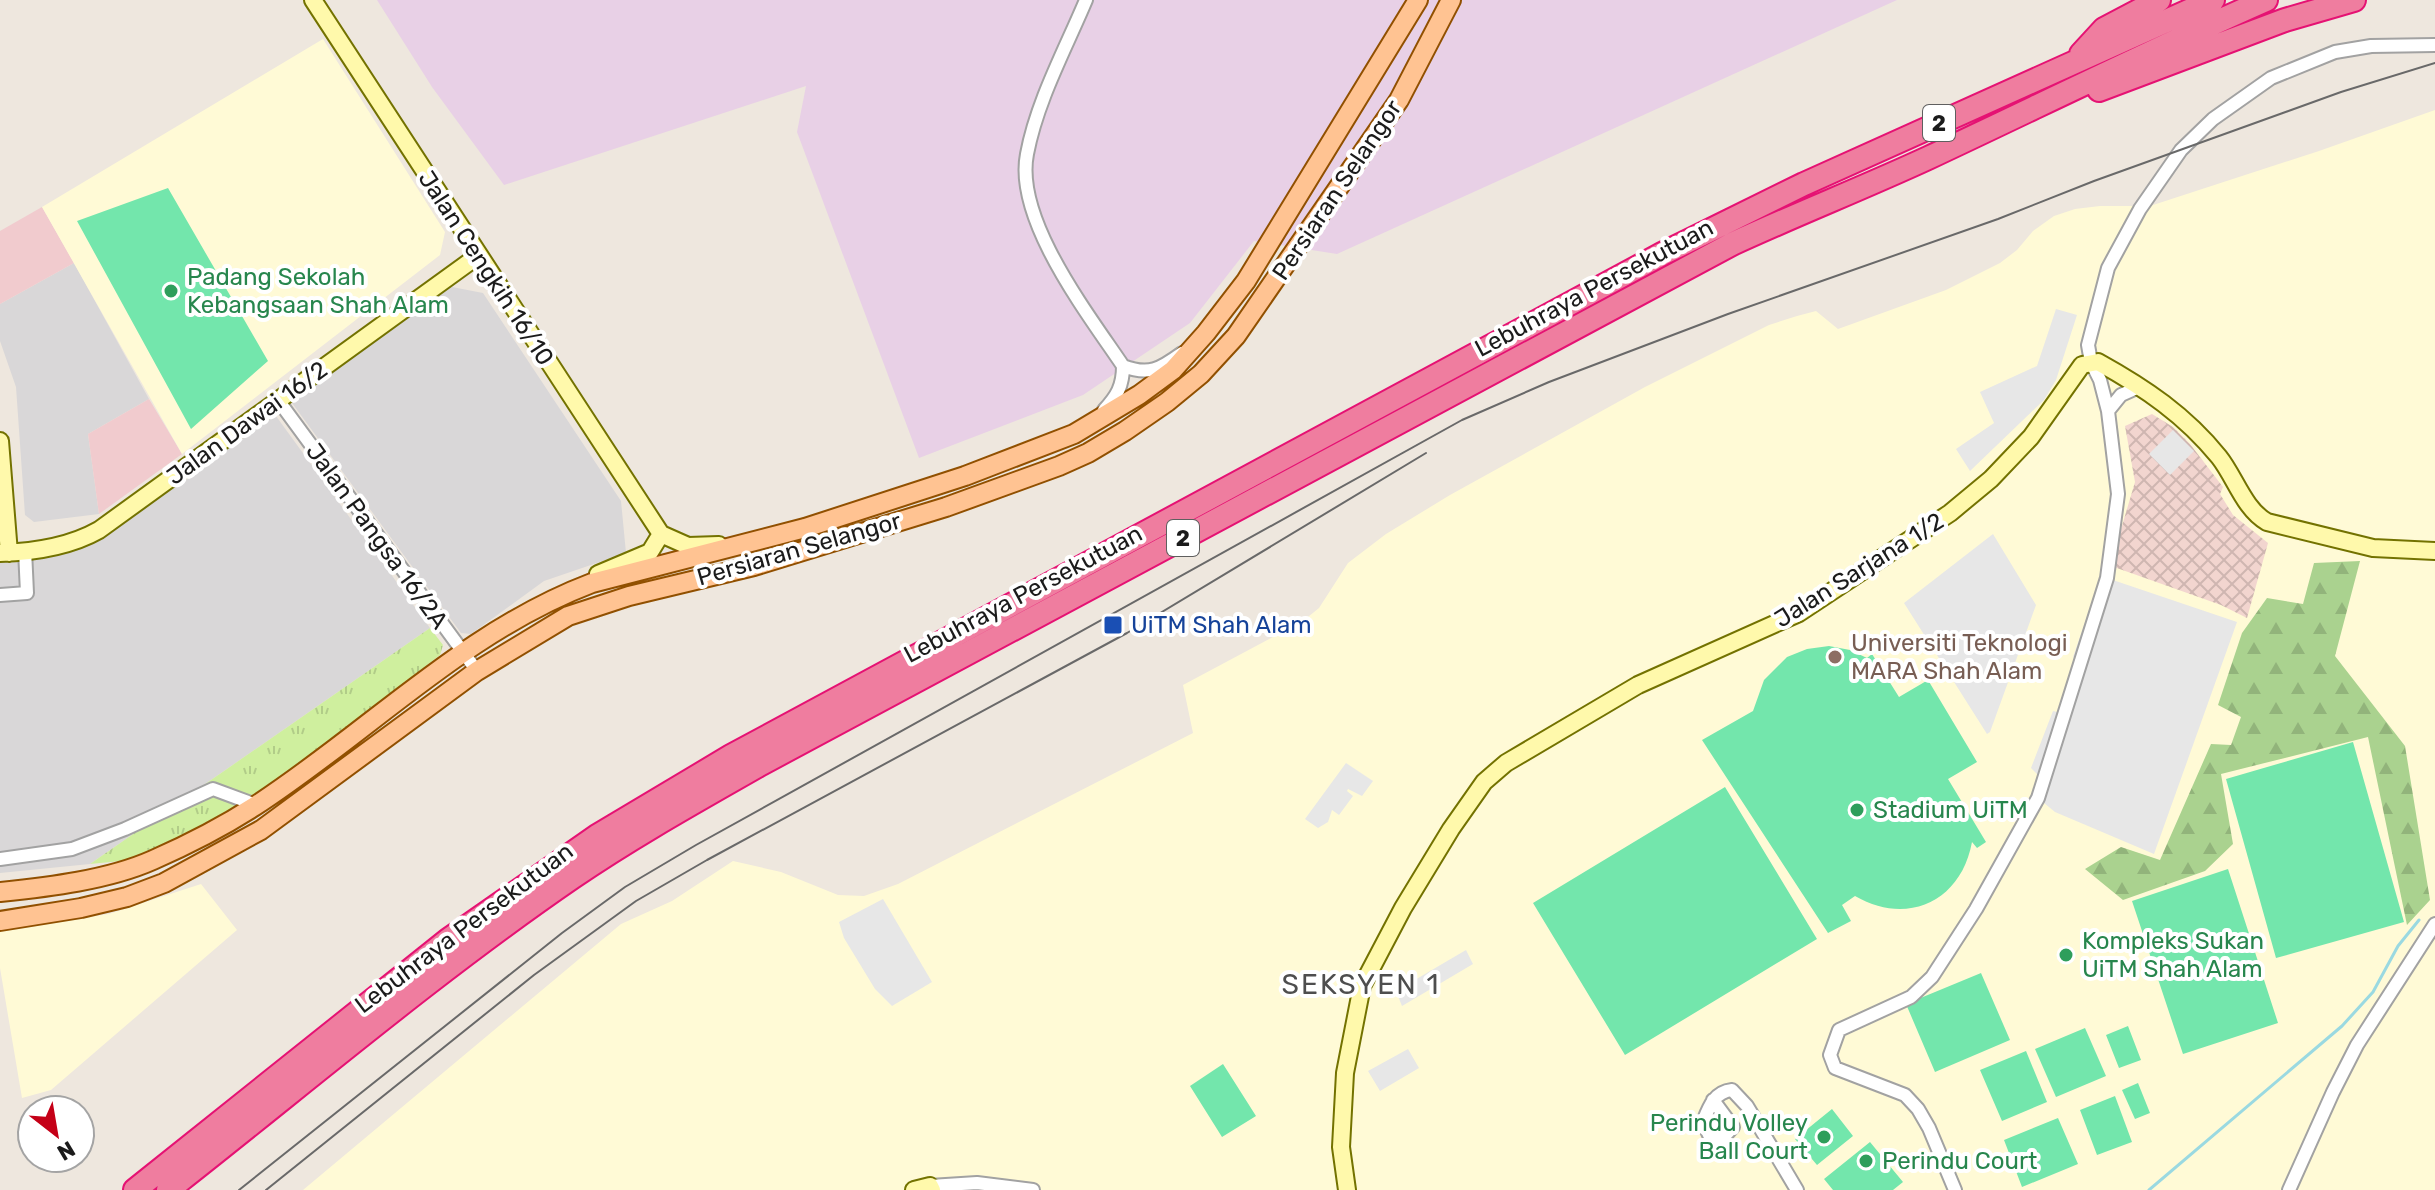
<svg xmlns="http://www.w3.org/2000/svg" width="2435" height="1190" font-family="Rubik,sans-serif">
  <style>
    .residential { fill: #d9d7d8 }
    .commercial { fill: #f1cbce }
    .industrial { fill: #e8d0e6 }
    .education { fill: #fffad6 }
    .military { fill: url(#military-cross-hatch) }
    .grass { fill: url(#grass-tufts) }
    .forest { fill: url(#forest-firs) }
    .pitch { fill: #73e6ac }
    .parking { fill: #e7e7e7 }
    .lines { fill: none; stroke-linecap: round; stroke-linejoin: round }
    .stream { stroke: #9ad9e1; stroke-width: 3 }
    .street-casing { stroke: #a2a2a2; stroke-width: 16 }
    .secondary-casing { stroke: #737200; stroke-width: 20 }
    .primary-casing { stroke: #915000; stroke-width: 22 }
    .highway-casing { stroke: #e51273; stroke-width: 26 }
    .street { stroke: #fff; stroke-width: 12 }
    .secondary { stroke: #fff9ab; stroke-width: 16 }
    .primary { stroke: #ffc392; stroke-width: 18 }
    .highway { stroke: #ef7d9f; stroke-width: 22 }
    .tram { stroke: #696969; stroke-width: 2 }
    .leisure-dot { fill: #2e9e5b; stroke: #fff; stroke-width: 3 }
    .transit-dot { fill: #1a4fb4; stroke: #fff; stroke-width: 3 }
    .education-dot { fill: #8d6e63; stroke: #fff; stroke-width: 3 }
    .labels { text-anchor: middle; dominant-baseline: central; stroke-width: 8; stroke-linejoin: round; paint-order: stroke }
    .shield { fill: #fff; stroke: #5f5f5f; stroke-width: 2 }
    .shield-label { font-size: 22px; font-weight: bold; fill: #1b1b1b }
    .street-label { font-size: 24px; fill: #1b1b1b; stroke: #fff }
    .leisure-label { font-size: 24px; fill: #27864d; stroke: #fff; text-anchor: start }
    .transit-label { font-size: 24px; fill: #164399; stroke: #fff; text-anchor: start }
    .education-label { font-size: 24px; fill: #785e54; stroke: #fff; text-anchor: start }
    .quarter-label { font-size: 28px; letter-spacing: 2px; fill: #4e4e4e; stroke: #fff }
  </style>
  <defs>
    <pattern id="military-cross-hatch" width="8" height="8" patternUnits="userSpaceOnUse" patternTransform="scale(2)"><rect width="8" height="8" fill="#f2d5cf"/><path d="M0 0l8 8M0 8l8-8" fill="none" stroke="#cfb6b1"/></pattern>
    <pattern id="grass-tufts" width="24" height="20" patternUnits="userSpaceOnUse" patternTransform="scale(2)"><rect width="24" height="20" fill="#cfef9e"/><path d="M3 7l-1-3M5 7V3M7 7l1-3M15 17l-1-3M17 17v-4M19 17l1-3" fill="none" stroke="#b1cc88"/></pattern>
    <pattern id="forest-firs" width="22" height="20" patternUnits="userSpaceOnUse" patternTransform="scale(2)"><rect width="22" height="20" fill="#aad28f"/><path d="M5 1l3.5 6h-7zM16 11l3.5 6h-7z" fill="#92b47b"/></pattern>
  </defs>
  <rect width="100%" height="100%" fill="#eee7de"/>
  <path class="residential" d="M74 263 149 399 88 434 99 514 34 522 25 515 16 387 0 341V304Z
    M452 287 483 293 621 501 626 553 544 581 471 634 461 633 292 403 294 392Z
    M263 413 276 416 430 628 90 864 0 873V546L103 537Z"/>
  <path class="commercial" d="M42 207 74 263 0 304V231Z
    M149 399 182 454 99 514 88 434Z"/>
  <path class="industrial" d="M377 0H1897L1337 254 1254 241 1190 323 1083 395 919 458 797 132 806 86 504 185 432 87Z"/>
  <path class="education" d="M323 39 445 232 440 255 182 454 42 207Z
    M2435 110V1190H303L621 924 672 901 733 861 781 872 838 895 864 896 898 884 1193 733 1183 685 1303 621 1319 608 1348 563 1386 534 1450 495 1645 387 1769 325 1797 316 1816 311 1838 329 1946 290 2000 263 2017 250 2033 231 2054 216 2075 209 2100 206H2150L2319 151Z
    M201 884 237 930 51 1090 22 1098 0 968V930L109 914Z"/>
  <path class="military" d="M2152 414 2173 427 2190 444 2223 487 2220 494 2233 515 2268 543 2247 618 2221 605 2114 567 2119 536 2135 482 2125 426Z"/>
  <path class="grass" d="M430 628 443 645 440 655 245 806 152 858 90 864Z"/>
  <path class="forest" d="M2360 561 2335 656 2405 746 2430 900 2407 925 2368 737 2221 774 2233 844 2205 871 2123 900 2085 869 2121 847 2160 860 2211 744 2231 745 2241 717 2218 705 2242 633 2267 598 2303 604 2314 563Z"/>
  <path class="pitch" d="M168 188 268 361 191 429 77 221Z
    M1829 646 1850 650 1867 658 1872 654 1899 697 1928 680 1977 762 1948 779 1986 842 1977 848 1972 842C1961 902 1907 926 1855 896L1842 905 1851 921 1828 933 1702 740 1753 711 1764 680 1787 657 1807 649Z
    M2353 742 2404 922 2276 958 2226 779Z
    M1725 787 1817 939 1625 1055 1533 903Z
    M2228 869 2278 1023 2183 1054 2132 901Z
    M1981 973 2010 1040 1935 1072 1906 1004Z
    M2128 1026 2141 1060 2119 1068 2106 1035Z
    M2085 1028 2106 1076 2056 1097 2035 1049Z
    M2026 1051 2047 1102 2002 1121 1980 1070Z
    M1223 1064 1256 1116 1222 1137 1190 1086Z
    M2138 1083 2150 1113 2135 1119 2122 1090Z
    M2115 1096 2132 1142 2097 1155 2080 1110Z
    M1832 1109 1853 1136 1817 1165 1795 1139Z
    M2058 1118 2078 1164 2022 1187 2004 1140Z
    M1870 1142 1903 1182 1893 1190H1833L1824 1179Z"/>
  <path class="parking" d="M2056 309 2077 315 2056 380 2044 400 1970 471 1956 449 1994 423 1980 392 2037 366Z
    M2173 430 2194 451 2170 475 2149 454Z
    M1993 534 2036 605 1990 732 1987 734 1904 603Z
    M2101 576 2237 622 2154 854 2055 812 2038 798V775L2031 768 2053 711 2057 712 2068 683 2077 660 2073 657Z
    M1346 763 1373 781 1362 796 1348 789 1347 791 1353 796 1339 815 1332 810 1328 822 1318 828 1305 819Z
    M883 899 932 982 892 1006 875 989 844 938 839 922Z
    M1466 950 1473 964 1402 1006 1396 991Z
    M1408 1049 1419 1068 1380 1091 1368 1071Z"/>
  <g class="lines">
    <path class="stream" d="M2149 1190 2342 1026 2373 992 2398 946 2419 920"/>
    <g class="street-casing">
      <path id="street" d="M1086 0C1065 50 1037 101 1027 154 1014 219 1088 314 1123 366 1123 386 1117 396 1104 410
        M1123 366C1149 376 1160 369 1182 353
        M278 400 477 671
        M2108 411 2121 395 2141 386
        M0 595 27 593 25 550
        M0 859 72 849 125 829 213 789 256 805
        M1713 1100 1733 1127 1721 1140 1711 1139 1703 1122C1709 1107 1714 1092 1732 1090L1747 1106 1797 1190
        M930 1186 977 1183 1033 1190
        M1955 1190 1929 1128 1918 1109 1905 1095 1835 1068 1830 1055 1839 1030 1911 997 1932 977 1976 909 2038 798 2107 578 2118 494 2108 411 2100 380 2091 362 2088 345 2108 268 2140 209 2181 150 2213 119 2271 78 2335 52 2371 46 2435 45
        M2289 1190 2333 1092 2357 1045 2435 924"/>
    </g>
    <g class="secondary-casing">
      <path id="secondary" d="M313 0 661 534 688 546 719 545
        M0 441 9 553
        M0 553C34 552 69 547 99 530L479 255
        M598 574 650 552 661 534
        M914 1190 930 1186 932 1190
        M1347 1190 1341 1147 1345 1073 1362 986 1403 908 1451 829 1484 782 1506 763 1638 685 1799 613 1950 513 1991 479 2031 437 2082 365 2098 362C2145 388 2185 415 2219 457 2235 477 2244 509 2267 522L2373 548 2435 551"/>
    </g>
    <g class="primary-casing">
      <path id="primary" d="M0 892C49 887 108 880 153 860 187 845 224 826 255 806 369 732 463 632 592 583L805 528 965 476 1074 434 1139 395 1173 370 1206 333 1246 281 1418 0
        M0 921 81 908 127 897 164 883 261 830 477 671 568 616 629 596 754 566 946 507 1059 466 1088 453 1125 431 1167 402 1201 374 1236 336 1399 100 1451 0"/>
    </g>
    <g class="highway-casing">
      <path id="highway" d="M2081 54 2104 29 2159 0
        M2099 90 2285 20 2354 0
        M135 1190 448 940 597 836 731 756 1662 254 1804 184 2213 0
        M168 1190C302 1085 433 973 573 877 633 836 698 800 761 764L1732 244C1797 214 1863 188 1928 158 2041 105 2152 50 2266 0"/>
    </g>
    <use href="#street" class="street"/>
    <use href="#secondary" class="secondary"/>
    <use href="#primary" class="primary"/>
    <use href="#highway" class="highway"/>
    <path class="tram" d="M239 1190 562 933 625 887 696 845 1462 420 1549 382 1728 314 1998 219 2094 181 2341 92 2435 63
      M266 1190 534 975 636 901 707 860 1127 633 1426 453"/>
  </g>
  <g class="leisure-dot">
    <circle cx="171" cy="291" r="8"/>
    <circle cx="1857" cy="810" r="8"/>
    <circle cx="2066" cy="955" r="8"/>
    <circle cx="1824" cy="1137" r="8"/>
    <circle cx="1866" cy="1161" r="8"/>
  </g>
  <rect class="transit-dot" x="1103" y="615" width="20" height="20" rx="4"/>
  <circle class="education-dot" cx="1835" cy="657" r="8"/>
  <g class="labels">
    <g class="shield">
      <rect x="1923" y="105" width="32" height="36" rx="6"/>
      <rect x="1167" y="520" width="32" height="36" rx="6"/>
    </g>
    <g class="shield-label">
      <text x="1939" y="123">2</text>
      <text x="1183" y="538">2</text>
    </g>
    <g class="street-label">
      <text transform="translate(1337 190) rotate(-56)">Persiaran Selangor</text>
      <text transform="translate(486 268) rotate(57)">Jalan Cengkih 16/10</text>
      <text transform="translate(1594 288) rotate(-28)">Lebuhraya Persekutuan</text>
      <text transform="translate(247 423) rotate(-36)">Jalan Dawai 16/2</text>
      <text transform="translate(377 536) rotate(54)">Jalan Pangsa 16/2A</text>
      <text transform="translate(799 549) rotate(-16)">Persiaran Selangor</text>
      <text transform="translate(1859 570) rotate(-32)">Jalan Sarjana 1/2</text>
      <text transform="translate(1023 594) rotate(-28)">Lebuhraya Persekutuan</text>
      <text transform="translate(464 928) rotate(-37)">Lebuhraya Persekutuan</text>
    </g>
    <g class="leisure-label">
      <text x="187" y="277">Padang Sekolah<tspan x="187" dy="28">Kebangsaan Shah Alam</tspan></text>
      <text x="1873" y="810">Stadium UiTM</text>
      <text x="2082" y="941">Kompleks Sukan<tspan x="2082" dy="28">UiTM Shah Alam</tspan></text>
      <text x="1808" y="1123" text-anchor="end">Perindu Volley<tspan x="1808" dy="28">Ball Court</tspan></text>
      <text x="1882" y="1161">Perindu Court</text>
    </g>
    <g class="transit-label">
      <text x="1131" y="625">UiTM Shah Alam</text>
    </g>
    <g class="education-label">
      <text x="1851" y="643">Universiti Teknologi<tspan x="1851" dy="28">MARA Shah Alam</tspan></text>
    </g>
    <g class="quarter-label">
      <text x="1361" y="984">SEKSYEN 1</text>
    </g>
  </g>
  <g transform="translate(56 1134) rotate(149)"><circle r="38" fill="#ffffff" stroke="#a4a4a4" stroke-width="2"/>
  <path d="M0-6L14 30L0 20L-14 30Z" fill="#c50017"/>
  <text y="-12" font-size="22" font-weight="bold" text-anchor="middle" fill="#1b1b1b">N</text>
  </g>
</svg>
